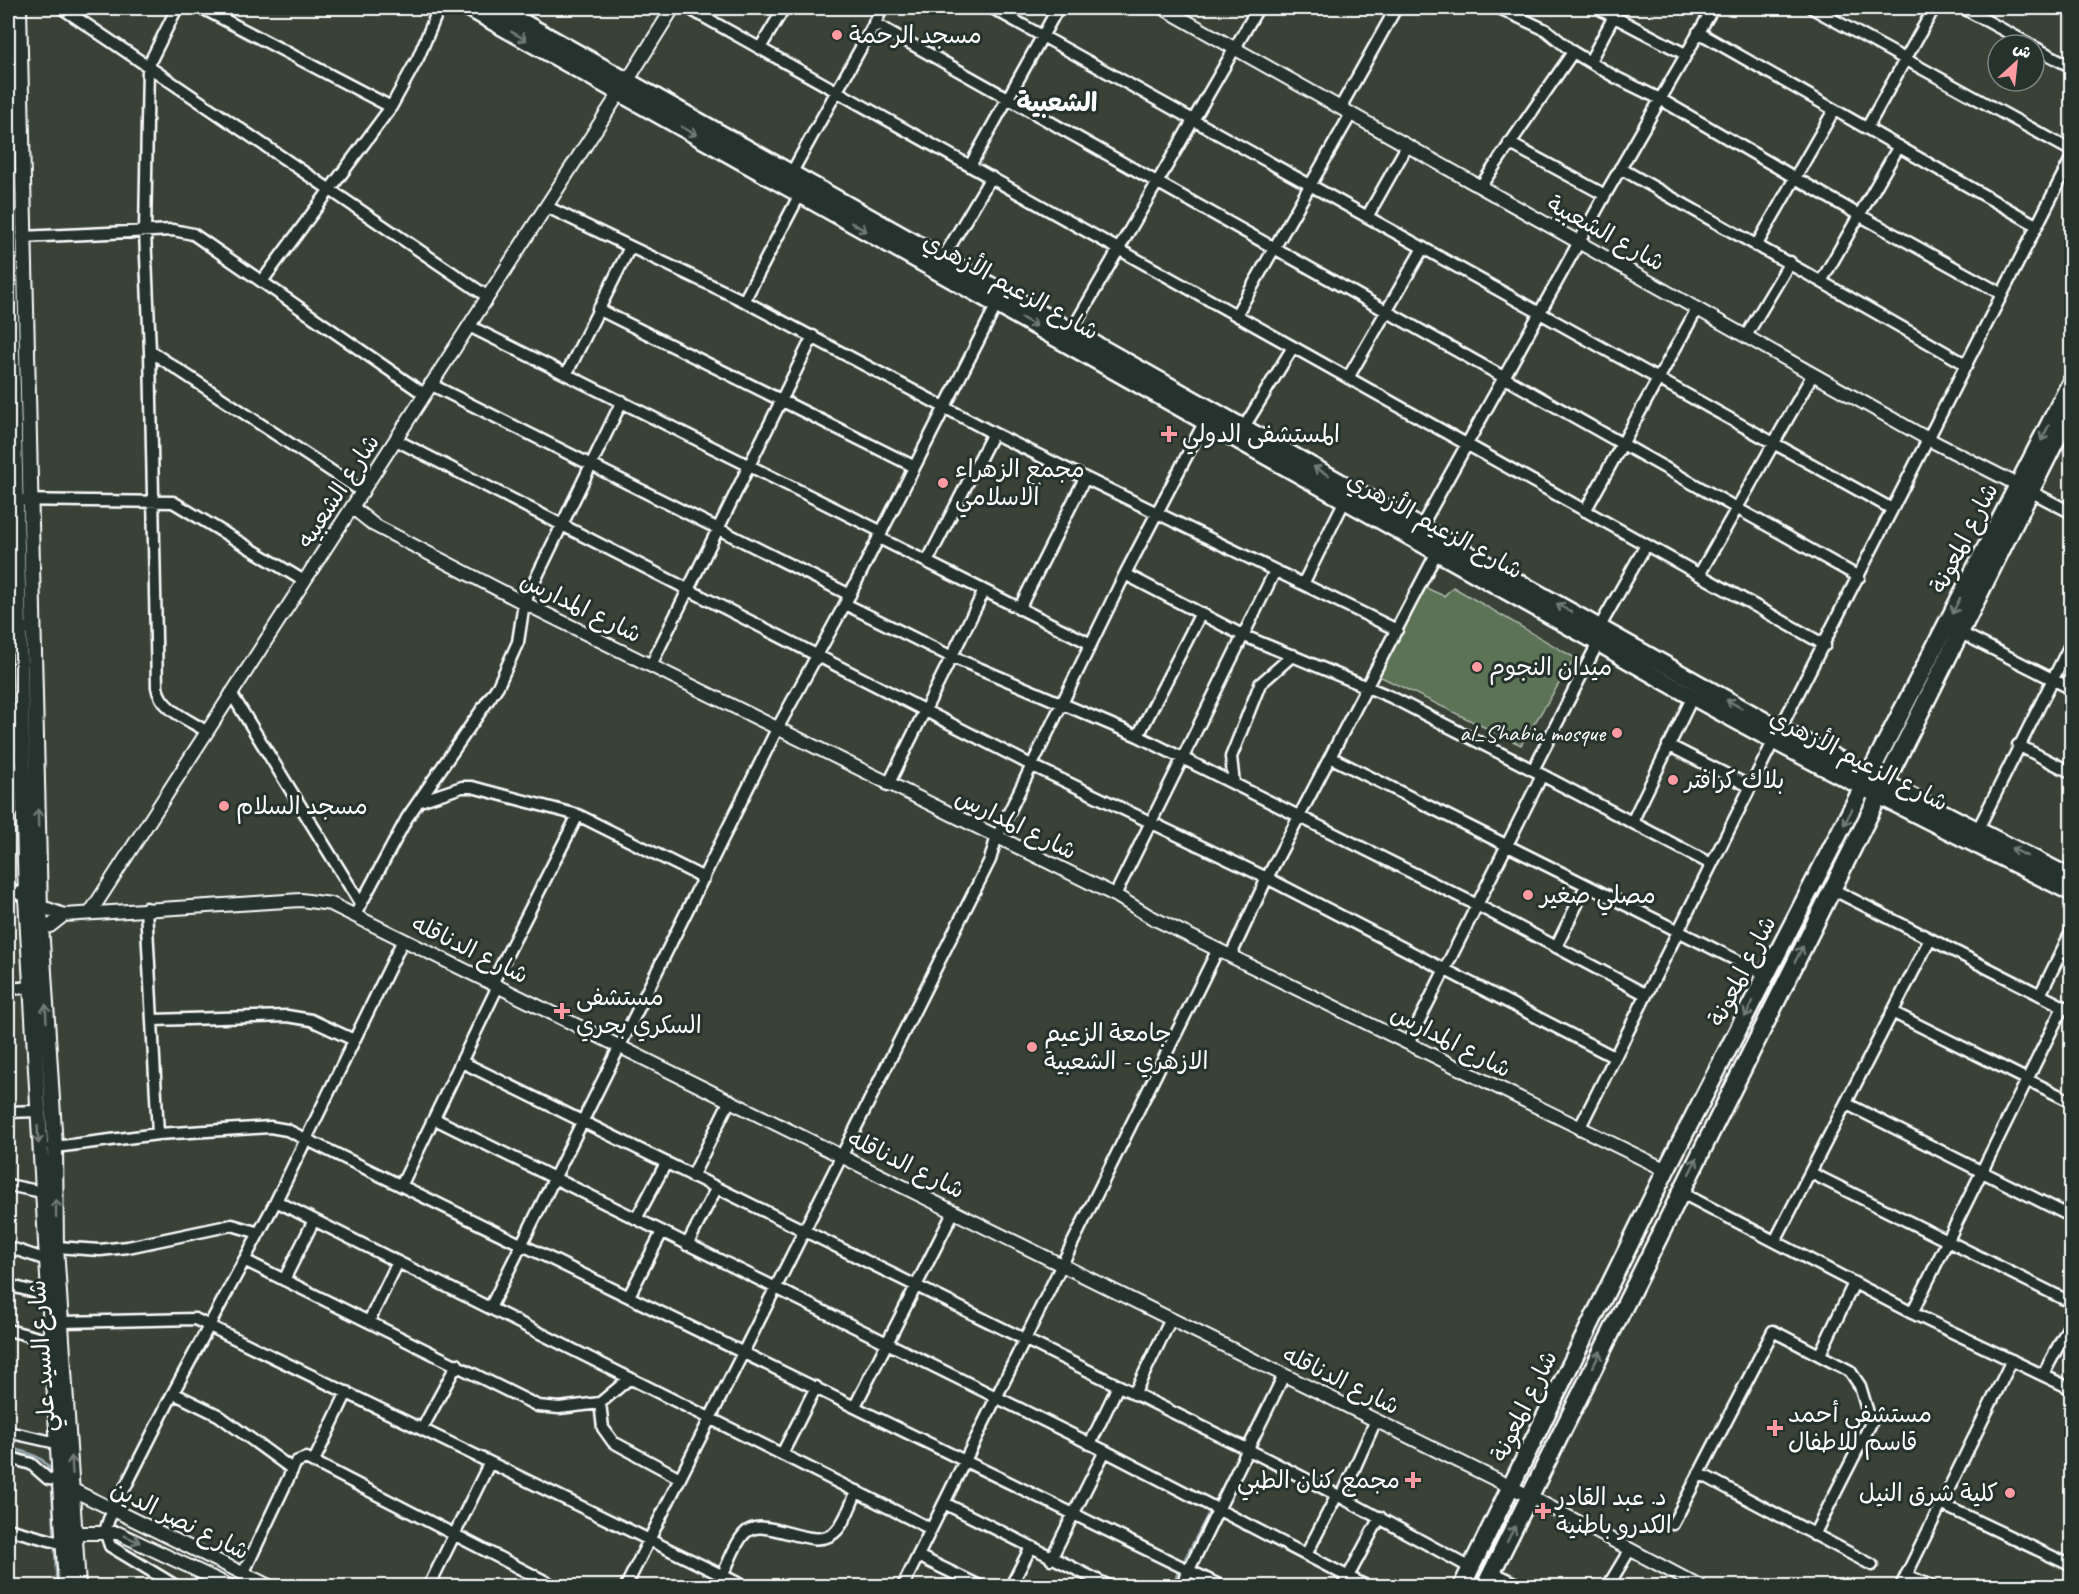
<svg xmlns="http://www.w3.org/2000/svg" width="2079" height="1594" font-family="Caveat,'Playpen Sans Arabic',sans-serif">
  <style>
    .pitch { fill: #5c7357; stroke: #aeb9ab; stroke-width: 1.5 }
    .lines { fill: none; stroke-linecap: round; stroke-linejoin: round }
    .stream { stroke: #95a6ac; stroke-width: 3 }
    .minor-casing { stroke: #fff; stroke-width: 15 }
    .tertiary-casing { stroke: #fff; stroke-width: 16 }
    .secondary-casing { stroke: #fff; stroke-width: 18 }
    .primary-casing { stroke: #fff; stroke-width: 20 }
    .trunk-casing { stroke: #fff; stroke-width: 21 }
    .minor { stroke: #26332d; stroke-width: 10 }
    .tertiary { stroke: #26332d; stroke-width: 12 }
    .secondary { stroke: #26332d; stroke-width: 14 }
    .primary { stroke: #26332d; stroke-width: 15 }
    .trunk { stroke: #26332d; stroke-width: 16 }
    .oneway { stroke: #727a76 }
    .poi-dot { fill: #ff9aa2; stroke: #26332d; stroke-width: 2 }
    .labels { text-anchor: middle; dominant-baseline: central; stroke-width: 6; stroke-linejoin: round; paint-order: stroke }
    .poi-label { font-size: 24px; fill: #fff; stroke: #26332d; text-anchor: start }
    .street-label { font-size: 24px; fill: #fff; stroke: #26332d }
    .neighbourhood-label { font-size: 26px; font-weight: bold; fill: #fff; stroke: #26332d }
  </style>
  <rect width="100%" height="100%" fill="#3a4238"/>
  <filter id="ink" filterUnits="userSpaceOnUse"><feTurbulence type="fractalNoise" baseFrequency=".0167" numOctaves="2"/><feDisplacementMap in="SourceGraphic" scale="12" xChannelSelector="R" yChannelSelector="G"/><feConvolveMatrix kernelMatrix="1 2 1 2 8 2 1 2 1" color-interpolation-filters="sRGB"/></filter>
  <g filter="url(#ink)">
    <path class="pitch" d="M1424 587 1444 596 1453 587 1575 658 1521 745 1379 676Z"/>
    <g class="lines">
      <path class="stream" d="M8 1448C25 1452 49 1456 52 1477
        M52 1483 55 1539
        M55 1546 57 1586
        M1183 1563 1235 1463
        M1172 1586 1180 1569"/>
      <g class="minor-casing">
        <path id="minor" d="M62 8 488 297
          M177 8 148 66 145 232 150 351 157 687C160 709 189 720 206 731
          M202 8 391 107
          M688 8 1825 645
          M992 8 1892 509
          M1499 8 1546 30 1573 52 1615 77 1660 99 1859 215 2002 294
          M1606 8 1603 11 1685 54
          M1812 8 2072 151
          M1963 8 2031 45
          M874 23 1859 577
          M1698 32 2036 225
          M2034 47 2072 67
          M760 48 784 8
          M1590 61 1613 18
          M1340 108 1396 8
          M1867 128 1934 8
          M1509 143 1605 195
          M970 166 1058 8
          M1620 168C1735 234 1852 298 1967 365
          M792 172 883 8
          M1480 187 1573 52
          M547 207 744 301 993 433 1397 630
          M1367 217 1407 146
          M22 237 173 230 193 234 424 394
          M1756 246 1834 110
          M943 258 991 177
          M263 280 391 107 418 58 439 8
          M1822 280 1899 146
          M744 301 800 194
          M598 309 913 466
          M1236 315 1351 114
          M469 326 882 532
          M1072 330 1258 8
          M1746 336 1790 262
          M150 351 363 492
          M567 373 630 247
          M1348 378 1423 248
          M430 384 850 595
          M1244 427 1293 347
          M396 440 1033 766 1267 878 1614 1057
          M2030 491 2072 513
          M8 500 173 502 304 581
          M1585 511 1697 309
          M1421 527 1605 195 1713 8
          M879 538 1091 644
          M927 562 993 433
          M1125 574 1242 635 1391 697 1533 770
          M1699 575 1813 374
          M1303 584 1345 500
          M845 604 950 656 1138 736 1477 905 1645 994
          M1019 609 1085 478
          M1599 628 1646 545
          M8 629 27 628
          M1959 632 2072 689
          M651 665 813 336
          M231 693 360 903
          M1780 729 2072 157
          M1138 736 1201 613
          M1668 745 1749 786
          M2018 745 2072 773
          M8 753 22 757
          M1330 757 1766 975
          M1542 775 1711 864
          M1234 784 1231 757 1260 684 1293 655
          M888 785 984 591
          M420 801 462 787H472L578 815 493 982
          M578 815 704 878
          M1632 822 1692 698
          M1977 831 2072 641
          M8 888 26 898
          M1832 889 2072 1011
          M1115 895 1275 571
          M146 908 158 1134
          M355 915 407 818 498 686 518 642 524 603 622 401
          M1556 947 1586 886
          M1231 955 1267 878 1437 552
          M8 989 31 987
          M2040 995 2072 930
          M1892 1012 2072 1102
          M153 1020 287 1016 311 1020 354 1040
          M1408 1043 1542 775 1533 770 1598 643
          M462 1062 1243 1447 1337 1495 1471 1568
          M1847 1104 2072 1217
          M8 1112 37 1111
          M435 1119 1105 1451 1366 1586
          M1579 1129 1773 742
          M55 1147 158 1134 270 1127 287 1130 1221 1586
          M1811 1173 2072 1303
          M692 1177 730 1100
          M402 1184 498 986
          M8 1185 42 1192
          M1680 1192 1912 1313 2072 1389
          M276 1201 931 1529
          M636 1219 666 1163
          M1775 1241 1930 939
          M687 1245 716 1189
          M8 1247 47 1260
          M56 1247 100 1250 128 1247 232 1225 259 1233
          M244 1260 538 1406 559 1408 600 1403 603 1428 613 1442 680 1478
          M284 1280 314 1220
          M8 1285 49 1296
          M629 1296 662 1232
          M490 1308 777 729 845 604 997 304
          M1912 1313 2063 1007
          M369 1321 398 1262
          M63 1322 195 1319 744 1586
          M8 1330 50 1341
          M1820 1354 1854 1283
          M2043 1375 2072 1320
          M173 1393 218 1415 292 1469
          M1134 1394 1171 1319
          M600 1403 630 1378
          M855 1406 954 1211
          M422 1429 457 1364
          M8 1432 57 1443
          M1090 1444 1118 1386
          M782 1454 816 1387
          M8 1457 31 1464 48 1479 60 1480
          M314 1461 347 1392
          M1699 1473 1872 1565
          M944 1503 1109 1586
          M1941 1504 2072 1566
          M1673 1524 1773 1331 1850 1371 1860 1386 1871 1423 1814 1535
          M8 1529 64 1544
          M1306 1555 1337 1495 1342 1496 1376 1420
          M918 1556 980 1586
          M1051 1559 1105 1451
          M1492 1572 1522 1586
          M243 1574 296 1462 306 1458 554 1586
          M1906 1575 1931 1586
          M722 1576C729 1563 734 1545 744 1534 763 1513 811 1552 834 1533 845 1524 851 1503 857 1491
          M176 1586 110 1546 105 1531 109 1519 173 1393 276 1201 403 940
          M429 1586 489 1464
          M626 1586 990 860 996 839 1125 574 1205 421
          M903 1586 1218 949
          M1011 1586 1031 1547
          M1181 1586 1284 1375
          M1343 1586 1380 1517
          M1608 1586 1629 1551
          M1901 1586 2012 1360"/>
      </g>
      <g class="tertiary-casing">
        <path id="tertiary" d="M1163 8 1928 439 2024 488
          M628 80 673 8
          M353 508 374 525 524 603 1115 895 1151 917 1666 1170
          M31 912 48 909 64 915 301 900 331 904 1529 1496 1699 1586
          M90 913 620 92
          M34 929 50 926 64 915
          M73 1490 269 1586
          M66 1533H118L230 1586"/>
      </g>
      <g class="secondary-casing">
        <path id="secondary" d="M19 8 40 909 55 1147 56 1247 78 1586
          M8 195 26 898 66 1586"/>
      </g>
      <g class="primary-casing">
        <path id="primary" d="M468 8 1598 643C1752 734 1912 813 2072 893
          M498 8 1780 729 2072 878"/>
      </g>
      <g class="trunk-casing">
        <path id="trunk" d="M1462 1586 1666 1170 2072 380
          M1485 1586 2072 408"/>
      </g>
      <use href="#minor" class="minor"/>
      <use href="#tertiary" class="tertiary"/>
      <use href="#secondary" class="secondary"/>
      <use href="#primary" class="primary"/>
      <use href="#trunk" class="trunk"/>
    </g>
    <defs><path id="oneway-shaft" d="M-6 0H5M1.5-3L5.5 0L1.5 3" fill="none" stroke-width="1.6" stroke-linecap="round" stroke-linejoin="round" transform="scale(1.5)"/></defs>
    <g class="oneway">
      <use href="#oneway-shaft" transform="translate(519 36) rotate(29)"/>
      <use href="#oneway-shaft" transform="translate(689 131) rotate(29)"/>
      <use href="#oneway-shaft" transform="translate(859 227) rotate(29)"/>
      <use href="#oneway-shaft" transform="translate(1029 322) rotate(29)"/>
      <use href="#oneway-shaft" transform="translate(2045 433) rotate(117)"/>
      <use href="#oneway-shaft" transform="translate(1321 471) rotate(-151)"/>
      <use href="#oneway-shaft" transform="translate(1956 606) rotate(117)"/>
      <use href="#oneway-shaft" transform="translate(1564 608) rotate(-151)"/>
      <use href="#oneway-shaft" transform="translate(1734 704) rotate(-151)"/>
      <use href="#oneway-shaft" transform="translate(1848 817) rotate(117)"/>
      <use href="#oneway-shaft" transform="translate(38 818) rotate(-91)"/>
      <use href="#oneway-shaft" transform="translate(2019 852) rotate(-153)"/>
      <use href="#oneway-shaft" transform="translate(1799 954) rotate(-63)"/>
      <use href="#oneway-shaft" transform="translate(1749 1009) rotate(117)"/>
      <use href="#oneway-shaft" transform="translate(46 1013) rotate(-93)"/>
      <use href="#oneway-shaft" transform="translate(38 1135) rotate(87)"/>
      <use href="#oneway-shaft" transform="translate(1693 1166) rotate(-63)"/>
      <use href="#oneway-shaft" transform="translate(56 1208) rotate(-91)"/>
      <use href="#oneway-shaft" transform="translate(1597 1359) rotate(-64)"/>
      <use href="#oneway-shaft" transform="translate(72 1465) rotate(-94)"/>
      <use href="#oneway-shaft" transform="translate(1511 1534) rotate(-63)"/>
      <use href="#oneway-shaft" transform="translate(132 1539) rotate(24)"/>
    </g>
  </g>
  <g class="poi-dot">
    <circle cx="837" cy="35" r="6"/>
    <path d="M1166 425h6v6h6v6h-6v6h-6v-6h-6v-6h6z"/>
    <circle cx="943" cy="483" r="6"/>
    <circle cx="1477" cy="667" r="6"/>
    <circle cx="1617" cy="733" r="6"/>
    <circle cx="1673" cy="780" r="6"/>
    <circle cx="224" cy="806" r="6"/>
    <circle cx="1528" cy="895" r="6"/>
    <path d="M559 1002h6v6h6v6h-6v6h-6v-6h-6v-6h6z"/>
    <circle cx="1032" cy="1047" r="6"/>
    <path d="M1772 1419h6v6h6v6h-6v6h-6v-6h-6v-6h6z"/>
    <path d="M1410 1471h6v6h6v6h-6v6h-6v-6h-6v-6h6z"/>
    <circle cx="2010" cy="1493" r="6"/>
    <path d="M1540 1502h6v6h6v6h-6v6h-6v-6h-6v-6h6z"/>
  </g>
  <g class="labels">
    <g class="poi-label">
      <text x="849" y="35">مسجد الرحمة</text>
      <text x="1182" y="434">المستشفى الدولي</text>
      <text x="955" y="469">مجمع الزهراء<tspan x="955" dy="28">الاسلامي</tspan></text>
      <text x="1489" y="667">ميدان النجوم</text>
      <text x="1605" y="733" text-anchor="end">al_Shabia mosque</text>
      <text x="1685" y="780">بلاك كرافتر</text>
      <text x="236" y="806">مسجد السلام</text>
      <text x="1540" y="895">مصلي صغير</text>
      <text x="576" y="997">مستشفى<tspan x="576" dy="28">السكري بحري</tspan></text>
      <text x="1044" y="1033">جامعة الزعيم<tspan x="1044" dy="28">الازهري - الشعبية</tspan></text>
      <text x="1788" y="1414">مستشفى أحمد<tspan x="1788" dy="28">قاسم للاطفال</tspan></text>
      <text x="1400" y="1480" text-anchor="end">مجمع كنان الطبي</text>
      <text x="1998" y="1493" text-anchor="end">كلية شرق النيل</text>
      <text x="1556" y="1497">د. عبد القادر<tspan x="1556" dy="28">الكدرو باطنية</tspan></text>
    </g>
    <g class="street-label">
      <text transform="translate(1606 233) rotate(29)">شارع الشعبية</text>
      <text transform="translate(1011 286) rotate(29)">شارع الزعيم الأزهري</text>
      <text transform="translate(338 491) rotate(-57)">شارع الشعبيه</text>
      <text transform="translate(1435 525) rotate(29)">شارع الزعيم الأزهري</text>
      <text transform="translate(1964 538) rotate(-63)">شارع المعونة</text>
      <text transform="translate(581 607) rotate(26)">شارع المدارس</text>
      <text transform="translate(1859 760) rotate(27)">شارع الزعيم الأزهري</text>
      <text transform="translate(1016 824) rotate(26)">شارع المدارس</text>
      <text transform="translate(470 949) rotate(26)">شارع الدناقله</text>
      <text transform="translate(1742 971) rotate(-63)">شارع المعونة</text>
      <text transform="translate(1451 1041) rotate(27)">شارع المدارس</text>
      <text transform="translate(906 1164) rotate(26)">شارع الدناقله</text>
      <text transform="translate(42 1356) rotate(-94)">شارع السيد علي</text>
      <text transform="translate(1341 1380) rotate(26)">شارع الدناقله</text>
      <text transform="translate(1524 1406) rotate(-64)">شارع المعونة</text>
      <text transform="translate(180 1520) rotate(26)">شارع نصر الدين</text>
    </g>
    <g class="neighbourhood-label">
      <text x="1057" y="102">الشعبية</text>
    </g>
  </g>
  <rect width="2079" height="1594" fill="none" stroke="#26332d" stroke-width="30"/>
  <rect x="15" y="15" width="2049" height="1564" fill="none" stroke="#fff" stroke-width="2" filter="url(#ink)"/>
  <g transform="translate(2016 63) rotate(27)"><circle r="28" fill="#26332d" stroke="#7d8581" stroke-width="1.5"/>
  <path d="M0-4.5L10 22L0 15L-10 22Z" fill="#ff9aa2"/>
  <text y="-9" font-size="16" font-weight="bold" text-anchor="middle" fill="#ffffff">ش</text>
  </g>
</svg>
